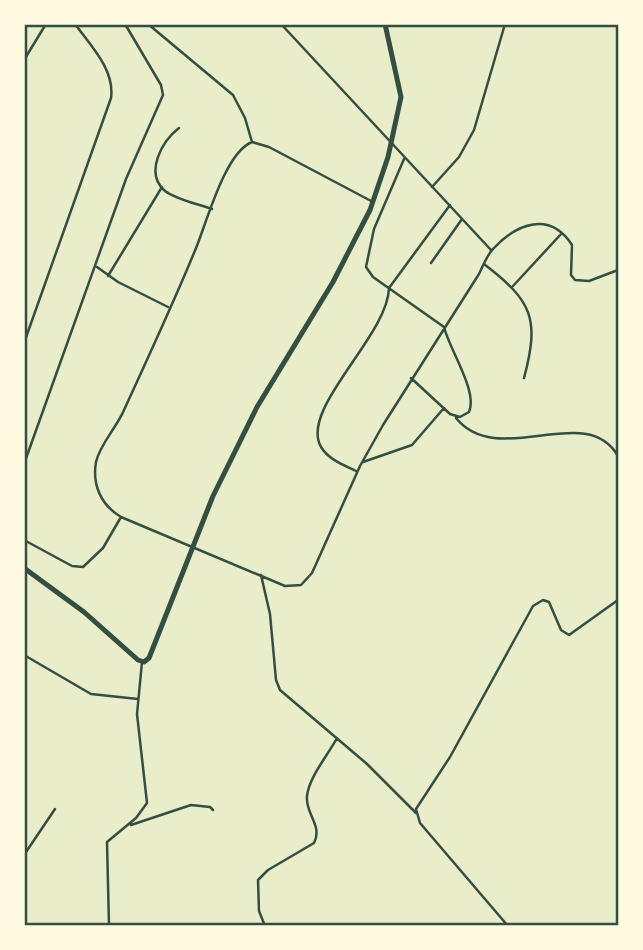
<svg xmlns="http://www.w3.org/2000/svg" width="643" height="950" font-family="'Work Sans',sans-serif">
  <style>
    .lines { fill: none; stroke-linecap: round; stroke-linejoin: round }
    .service { stroke: #344e41; stroke-width: 2.5 }
    .minor { stroke: #344e41; stroke-width: 5 }
    .neatline { fill: none; stroke: #344e41; stroke-width: 2.5 }
  </style>
  <rect width="100%" height="100%" fill="#e9edc9"/>
  <g class="lines">
    <path class="service" d="M148 24 233 95 245 118 252 142C224 153 206 226 194 253 172 306 148 358 124 410 117 427 100 444 96 462 92 485 101 505 121 517L285 586 301 585 312 573 360 466 383 425 479 274C483 266 487 255 493 249 517 223 550 211 572 245L571 275 575 280 589 281 618 270
      M281 24 491 250
      M24 60 46 24
      M179 128C162 141 144 173 165 191 177 200 198 204 212 209
      M252 142 269 147 373 202
      M404 159 374 229 366 267 373 277 444 327C450 351 478 391 469 412L460 417 450 414 411 378
      M432 187 459 157 474 130 505 24
      M431 263 462 219
      M484 264C532 301 540 318 524 378
      M97 267 118 282 168 307
      M108 276 162 187
      M513 286 562 233
      M24 343 111 98C115 70 91 46 75 24
      M456 418C498 470 586 400 618 456
      M363 462 412 445 444 408
      M24 464 126 179 163 95 161 85 125 24
      M356 471C344 465 329 460 321 447 299 409 388 336 389 288L450 205
      M24 540 72 566 83 567 103 548 121 517
      M261 575 270 614 276 680 280 690 367 764 416 813
      M24 655 91 694 138 699
      M131 825 191 805 210 807 213 810
      M24 855 55 809
      M109 926 107 842 136 818 147 803 137 714 142 662
      M265 926 259 911 258 880 268 870 314 843C323 825 305 814 307 796 309 777 328 755 337 738
      M508 926 420 823 416 809 450 757 533 606 543 600 549 602 561 630 569 635 618 600"/>
    <path class="minor" d="M24 568 84 612 138 660 144 662 149 658 213 496 257 407 333 282 370 210 388 157 401 97 385 24"/>
  </g>
  <rect width="643" height="950" fill="none" stroke="#fefae0" stroke-width="52"/>
  <rect x="26" y="26" width="591" height="898" class="neatline"/>
</svg>
